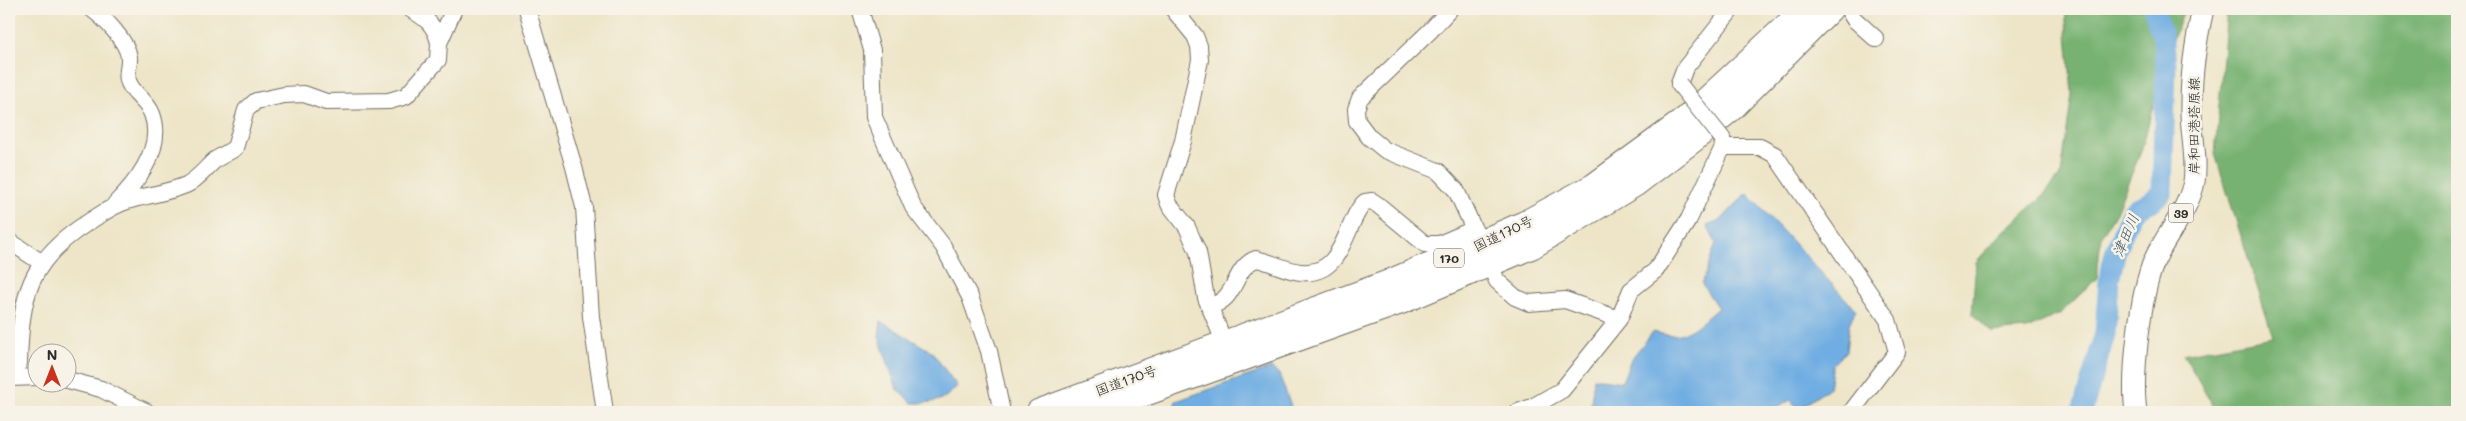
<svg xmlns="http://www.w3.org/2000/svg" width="2466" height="421" font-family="Mali,'Klee One',sans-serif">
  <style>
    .forest { fill: #78b272; stroke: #526e4e }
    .water { fill: #70ade2; stroke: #4e6c86 }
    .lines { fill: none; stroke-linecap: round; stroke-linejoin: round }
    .river { stroke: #70ade2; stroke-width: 21 }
    .minor-casing { stroke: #6f6c62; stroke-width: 18 }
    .major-casing { stroke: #6f6c62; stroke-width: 23 }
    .highway-casing { stroke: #6f6c62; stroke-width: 27 }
    .minor { stroke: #fff; stroke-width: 16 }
    .major { stroke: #fff; stroke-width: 21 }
    .highway { stroke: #fff; stroke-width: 25 }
    .minor-bridge-casing { stroke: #6f6c62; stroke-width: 18; stroke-linecap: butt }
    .minor-bridge { stroke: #fff; stroke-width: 16 }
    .labels { text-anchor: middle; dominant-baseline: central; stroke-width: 5; stroke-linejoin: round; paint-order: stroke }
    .shield { fill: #f7f3e8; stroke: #686764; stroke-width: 1 }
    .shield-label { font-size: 12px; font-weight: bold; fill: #2b2b2b }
    .street-label { font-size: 14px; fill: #2b2b2b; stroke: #f7f3e8 }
    .water-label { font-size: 15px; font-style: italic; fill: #43586b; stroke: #f7f3e8 }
  </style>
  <rect width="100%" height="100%" fill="#f7f3e8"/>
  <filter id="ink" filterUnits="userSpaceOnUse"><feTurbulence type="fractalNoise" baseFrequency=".02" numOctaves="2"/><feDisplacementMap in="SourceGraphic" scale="10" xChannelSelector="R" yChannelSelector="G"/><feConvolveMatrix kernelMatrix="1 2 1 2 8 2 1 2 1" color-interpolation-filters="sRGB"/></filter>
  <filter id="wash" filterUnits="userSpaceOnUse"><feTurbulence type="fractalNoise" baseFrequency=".0096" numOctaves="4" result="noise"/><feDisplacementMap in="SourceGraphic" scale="20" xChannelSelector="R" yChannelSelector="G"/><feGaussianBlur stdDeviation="1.12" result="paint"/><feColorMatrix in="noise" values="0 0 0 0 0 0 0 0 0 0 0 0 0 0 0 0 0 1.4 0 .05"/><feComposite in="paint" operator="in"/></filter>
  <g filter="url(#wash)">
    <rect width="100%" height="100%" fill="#eee5c8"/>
    <path class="forest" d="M2065 9H2185L2164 62 2142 149 2116 212 2101 237 2097 278 2060 314 2027 329 1991 332 1972 314 1976 262 2002 233 2039 200 2061 175 2072 94Z
      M2227 9H2457V412H2217L2183 354 2273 337 2215 154Z"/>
    <path class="water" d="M1747 193 1856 310 1849 324 1846 351 1833 364 1829 388 1799 409 1790 400 1772 412H1590L1594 378 1622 382 1631 359 1653 332C1686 341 1694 328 1718 308L1702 284 1716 243 1707 226 1720 221Z
      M881 321 932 352 957 386C944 402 933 403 912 403L897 389 879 337Z
      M1271 368 1279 374 1293 412H1172L1176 401Z"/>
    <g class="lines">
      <path class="river" d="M2082 412 2105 334 2109 280 2116 250 2130 215 2136 208 2151 202 2162 192 2166 65 2164 43 2154 9"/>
    </g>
  </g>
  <g filter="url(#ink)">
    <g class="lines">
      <g class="minor-casing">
        <path id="minor" d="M92 9C104 18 127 41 129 57 130 65 125 76 129 83 134 95 147 101 152 114 165 148 137 182 115 204
          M410 9C426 18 435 25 439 43
          M527 9 574 167 584 207 591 317 605 412
          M860 9 872 50 874 117 913 207 943 246 970 297 989 351 1002 412
          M1173 9 1195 36 1199 46 1200 60 1183 141 1166 195 1169 204 1187 227 1198 252 1206 298 1225 344
          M1450 9 1431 30 1360 98 1356 109 1357 121 1369 137 1385 150 1438 171 1456 190 1478 238
          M1848 9 1854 19 1876 39
          M1679 84 1685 68 1732 9
          M1723 147H1760L1775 155 1888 320 1897 352 1851 412
          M9 241 42 263
          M1490 265 1497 281 1515 297 1529 303 1565 300 1619 319
          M1209 306C1238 301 1232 268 1256 259 1272 262 1286 271 1301 272 1345 277 1345 220 1365 202L1372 201 1378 205 1425 244H1439L1474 229
          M9 366 19 363C21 296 28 261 87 223 100 215 113 205 127 201 147 195 167 193 186 185 197 180 206 168 215 160 221 156 229 152 235 148L246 110 256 101 284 95 304 94 326 102 389 101 406 96 438 60 439 43 454 9
          M9 378 38 377
          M68 380 101 389 147 412
          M1518 412 1532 407 1562 390 1619 319 1631 290 1656 270 1689 219 1723 147 1722 138"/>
      </g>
      <g class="major-casing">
        <path id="major" d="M2136 412C2131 376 2140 293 2155 259 2167 233 2188 211 2194 182 2198 157 2190 131 2191 106 2191 74 2196 40 2203 9"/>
      </g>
      <g class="highway-casing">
        <path id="highway" d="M1039 412 1388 283 1524 224 1594 186 1686 119 1805 9
          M1093 412 1402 301 1532 246 1635 184 1694 139 1733 107 1830 9"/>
      </g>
      <use href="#minor" class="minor"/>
      <use href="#major" class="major"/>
      <use href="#highway" class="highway"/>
      <g class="minor-bridge-casing">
        <path id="minor-bridge" d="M1679 84 1722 138"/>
      </g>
      <use href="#minor-bridge" class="minor-bridge"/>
    </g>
  </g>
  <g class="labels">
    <g class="shield">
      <rect x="2168.5" y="203.5" width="25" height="19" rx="4"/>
      <rect x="1434" y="248.5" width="30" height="19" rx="4"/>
    </g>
    <g class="shield-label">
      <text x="2181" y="213">39</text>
      <text x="1449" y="258">170</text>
    </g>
    <g class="street-label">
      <text transform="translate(2193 126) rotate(-90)">岸和田港塔原線</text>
      <text transform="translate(1503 233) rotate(-26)">国道170号</text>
      <text transform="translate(1126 380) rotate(-20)">国道170号</text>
    </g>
    <g class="water-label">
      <text transform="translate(2125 235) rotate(-67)">津田川</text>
    </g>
  </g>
  <rect width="2466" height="421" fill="none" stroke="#f7f3e8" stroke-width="30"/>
  <g transform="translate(52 368)"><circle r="24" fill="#f7f3e8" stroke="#a5a39c"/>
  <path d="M0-4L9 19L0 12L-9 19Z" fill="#c8321e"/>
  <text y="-8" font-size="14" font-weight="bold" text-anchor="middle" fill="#2b2b2b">N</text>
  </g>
</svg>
